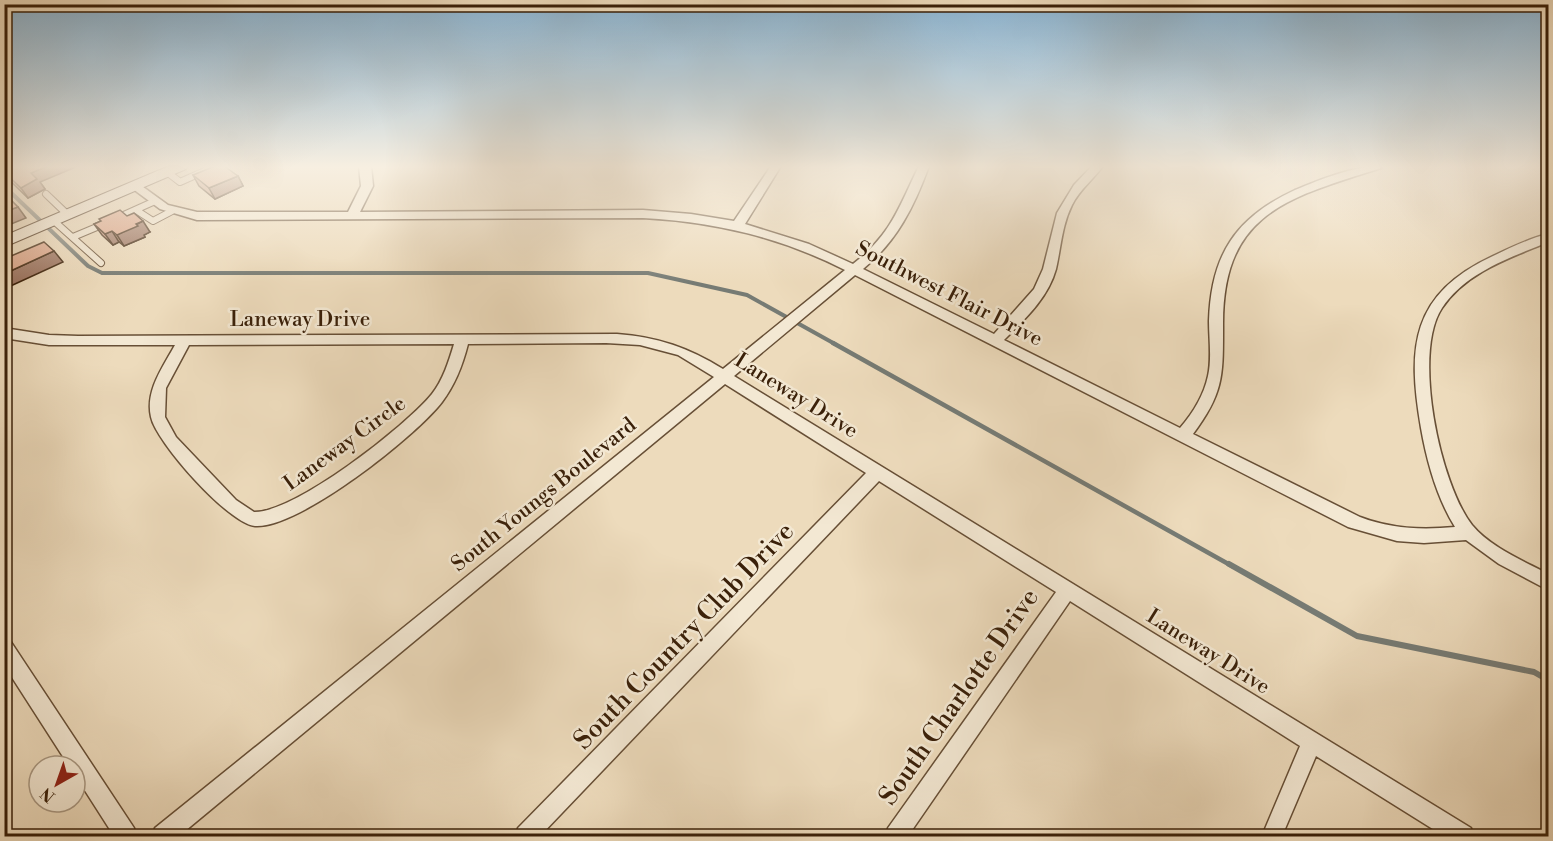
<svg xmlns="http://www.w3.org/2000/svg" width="1553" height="841" font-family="'Libre Bodoni',serif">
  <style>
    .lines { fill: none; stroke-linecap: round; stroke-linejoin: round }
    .stream-far2 { stroke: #767b74; stroke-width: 4 }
    .stream-far1 { stroke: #767b74; stroke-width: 4.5 }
    .stream { stroke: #767b74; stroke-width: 6 }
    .service-casing { stroke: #674f36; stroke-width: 8 }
    .minor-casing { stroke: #674f36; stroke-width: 3 }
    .secondary-casing { stroke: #3a2009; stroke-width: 2 }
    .service { stroke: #f3e8d3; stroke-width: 6 }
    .minor { fill: #f3e8d3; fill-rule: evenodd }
    .secondary { fill: #f3e8d3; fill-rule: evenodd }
    .wall { fill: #c19179; stroke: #3a2009; stroke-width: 1.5 }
    .shaded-wall { fill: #9d7663; stroke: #3a2009; stroke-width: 1.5 }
    .building { fill: #e0a98d; stroke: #3a2009; stroke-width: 1.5 }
    .labels { text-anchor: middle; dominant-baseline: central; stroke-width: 5; stroke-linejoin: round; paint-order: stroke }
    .street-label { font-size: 21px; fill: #3a2009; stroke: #f3e8d3 }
    .near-street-label { font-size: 26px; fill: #3a2009; stroke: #f3e8d3 }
  </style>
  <rect width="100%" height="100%" fill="#eddbbc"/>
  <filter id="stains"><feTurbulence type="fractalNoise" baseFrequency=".00333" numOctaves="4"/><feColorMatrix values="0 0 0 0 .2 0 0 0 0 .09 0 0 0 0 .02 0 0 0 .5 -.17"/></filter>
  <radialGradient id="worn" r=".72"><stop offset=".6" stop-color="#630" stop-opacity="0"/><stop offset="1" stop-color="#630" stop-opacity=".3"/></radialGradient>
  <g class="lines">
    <path class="stream-far2" d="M4 186 88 266 102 273H648L747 295 835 344"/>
    <path class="stream-far1" d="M833 343 1232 566"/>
    <path class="stream" d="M1229 564 1357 636 1534 672 1548 680"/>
    <g class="service-casing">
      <path id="service" d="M167 172 180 182 216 166
        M46 194 68 215
        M136 210 153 221 172 211
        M115 219 155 201
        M54 221 101 263
        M73 237 104 224"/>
    </g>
    <g class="minor-casing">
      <path id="minor" d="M359 166H371L373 186 360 212 643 210 691 214 734 221 771 166H781L745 224 809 244 853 264C892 233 898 209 919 166H929C914 207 897 241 863 269L994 334 1034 289 1043 269 1057 213 1074 185 1092 166H1103C1094 179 1080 189 1072 205 1062 225 1061 247 1056 269 1048 298 1025 319 1004 340L1180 428C1193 413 1204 395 1208 376 1212 359 1209 339 1209 321 1211 255 1235 218 1295 190 1322 179 1353 166 1382 166L1381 168C1288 198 1222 212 1223 326 1223 375 1224 393 1193 434L1360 517C1391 529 1422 530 1455 527 1437 498 1427 462 1421 428 1407 347 1411 294 1493 256 1510 248 1530 238 1548 234V242C1510 258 1466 272 1442 308 1412 353 1440 484 1472 525 1490 547 1524 561 1548 574V590L1499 564 1466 540 1424 543 1397 541 1348 527 855 275 734 376 1471 828 1473 836H1444L1316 756 1282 836H1262L1300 746 1070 601 908 836H886L888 828 1056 592 879 481 540 836H516L518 828 866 473 725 384 179 836H153L155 828 714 377 678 355 640 345 606 343 468 344C463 364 455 385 442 402 416 436 299 529 255 526 229 524 156 442 151 417 145 391 163 367 175 345H49L4 338V328L49 335 78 336 617 334C658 337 689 348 723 369L845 270C780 237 715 222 643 218L197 220 160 209 129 186 135 183 139 184 168 205 197 212H348L361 186ZM454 344C449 361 443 380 432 394 406 426 295 513 254 512L236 500 176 437 165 417 166 388 189 345Z
        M4 640 11 642 134 828 136 836H114L75 775V766H69L4 665Z"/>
    </g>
    <g class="secondary-casing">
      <path id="secondary" d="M169 166H188L186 169 4 247V236Z"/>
    </g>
    <use href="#service" class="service"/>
    <use href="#minor" class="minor"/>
    <use href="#secondary" class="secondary"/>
  </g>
  <path class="wall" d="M4 166 40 182 45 189 28 198 4 175Z
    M193 175 238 176 243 186 215 199 199 186Z
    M127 216 150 232 144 235 145 237 124 246 119 242 113 245 102 235 94 224 101 221Z"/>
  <path class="shaded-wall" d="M48 166H78L40 182 45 189 28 198 21 188 31 173Z
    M238 176 243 186 215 199 209 188Z
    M18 207 26 218 4 227V212Z
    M143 221 150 232 144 235 145 237 124 246 117 235Z
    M112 231 119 242 113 245 105 234Z
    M54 251 63 262 4 289V274Z"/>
  <path class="building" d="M4 166H48L31 173 37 179 21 188 4 172Z
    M215 166H224L238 176 209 188 193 175Z
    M4 193 18 207 4 212Z
    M120 210 127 216 134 213 143 221 136 224 138 226 117 235 112 231 105 234 94 224 101 221 99 219Z
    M44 242 54 251 4 274V259Z"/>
  <linearGradient id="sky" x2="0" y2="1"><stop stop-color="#8ab6d6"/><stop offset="0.59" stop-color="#f7efe1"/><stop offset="1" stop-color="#f7efe1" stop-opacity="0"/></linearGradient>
  <rect width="1553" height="283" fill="url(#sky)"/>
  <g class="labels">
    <g class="street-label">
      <text transform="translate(949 294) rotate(27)">Southwest Flair Drive</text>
      <text x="300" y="320">Laneway Drive</text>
      <text transform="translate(796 396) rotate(32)">Laneway Drive</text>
      <text transform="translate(345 444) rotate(-36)">Laneway Circle</text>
      <text transform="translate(544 495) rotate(-39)">South Youngs Boulevard</text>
      <text transform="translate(1208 652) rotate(32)">Laneway Drive</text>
    </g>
    <g class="near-street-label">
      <text transform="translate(684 636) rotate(-46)">South Country Club Drive</text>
      <text transform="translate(959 697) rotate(-55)">South Charlotte Drive</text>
    </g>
  </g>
  <rect width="1553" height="841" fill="none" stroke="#eddbbc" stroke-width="24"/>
  <rect x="6" y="6" width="1541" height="829" fill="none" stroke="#3a2009" stroke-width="3"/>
  <rect x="12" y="12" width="1529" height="817" fill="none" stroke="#3a2009" stroke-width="1.5"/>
  <g transform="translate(57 784) rotate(220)"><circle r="28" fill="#f3e8d3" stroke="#a99882" stroke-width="1.5"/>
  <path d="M0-4.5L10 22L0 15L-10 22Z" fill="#8f2418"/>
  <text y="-9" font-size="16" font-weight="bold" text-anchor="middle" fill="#3a2009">N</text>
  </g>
  <rect width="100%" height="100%" filter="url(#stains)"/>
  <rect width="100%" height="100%" fill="url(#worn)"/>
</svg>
